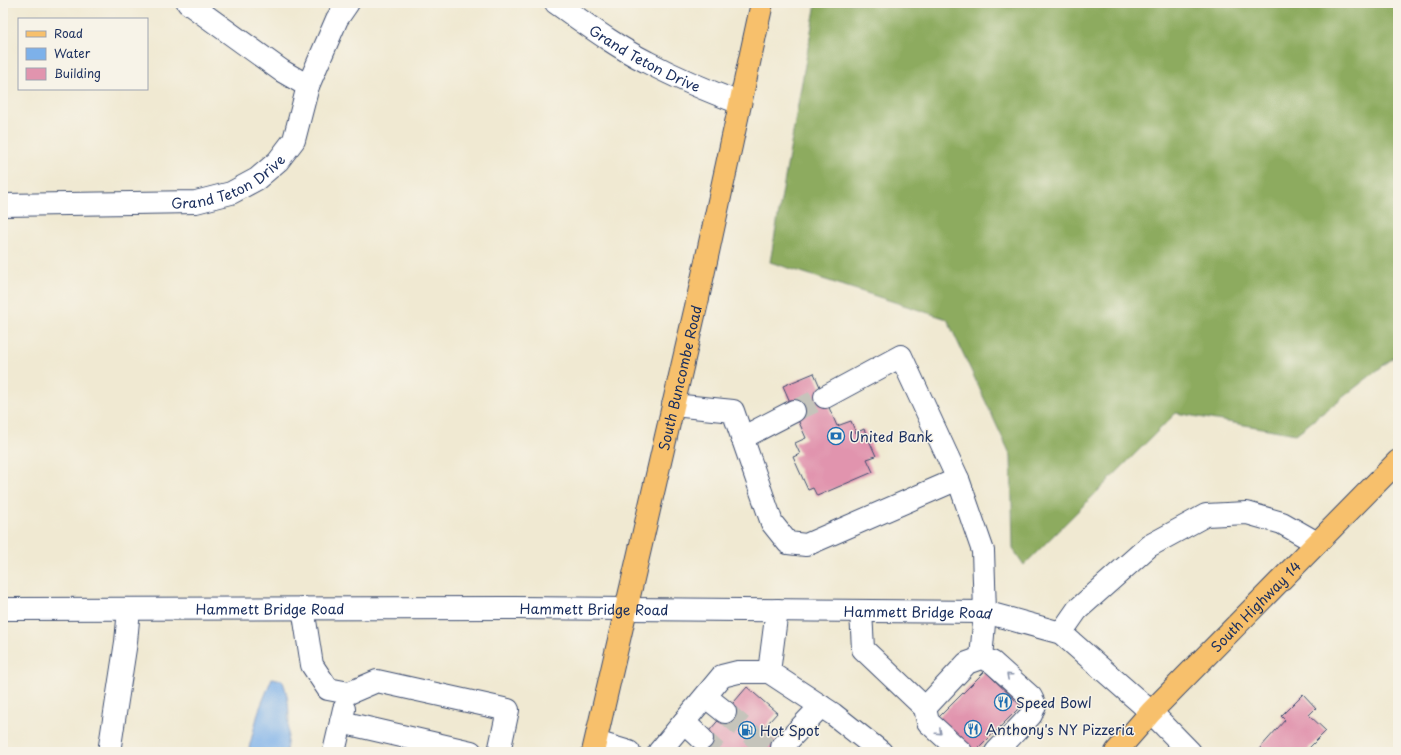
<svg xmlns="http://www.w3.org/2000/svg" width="1401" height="755" font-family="'Playpen Sans',sans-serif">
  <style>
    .forest { fill: #8dab5e; stroke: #546d5e }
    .water { fill: #7db1ea; stroke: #4c70a4 }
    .building { fill: #e194ae }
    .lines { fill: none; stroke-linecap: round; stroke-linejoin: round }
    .minor-tunnel { stroke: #c5c4bb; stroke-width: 22; stroke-dasharray: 22 11; stroke-linecap: butt }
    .minor-casing { stroke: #3b4b6f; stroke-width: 24 }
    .major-casing { stroke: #3b4b6f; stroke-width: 24 }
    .minor { stroke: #fff; stroke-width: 22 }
    .major { stroke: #f7c06c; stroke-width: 22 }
    .oneway { stroke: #8d97ae }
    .labels { text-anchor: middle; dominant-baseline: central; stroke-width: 3; stroke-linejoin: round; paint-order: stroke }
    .street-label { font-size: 14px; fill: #1b2f5e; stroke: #f7f3e8 }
    .poi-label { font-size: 14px; fill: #1b2f5e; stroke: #f7f3e8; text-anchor: start }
  </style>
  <rect width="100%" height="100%" fill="#f7f3e8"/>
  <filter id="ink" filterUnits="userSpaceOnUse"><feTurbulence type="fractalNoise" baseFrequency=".025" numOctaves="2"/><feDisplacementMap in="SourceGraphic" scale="8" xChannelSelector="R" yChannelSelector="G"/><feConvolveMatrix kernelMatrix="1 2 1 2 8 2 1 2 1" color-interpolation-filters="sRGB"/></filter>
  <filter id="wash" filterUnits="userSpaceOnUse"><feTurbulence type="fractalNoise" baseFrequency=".012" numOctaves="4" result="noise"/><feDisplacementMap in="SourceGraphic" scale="16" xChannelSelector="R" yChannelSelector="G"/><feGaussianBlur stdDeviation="0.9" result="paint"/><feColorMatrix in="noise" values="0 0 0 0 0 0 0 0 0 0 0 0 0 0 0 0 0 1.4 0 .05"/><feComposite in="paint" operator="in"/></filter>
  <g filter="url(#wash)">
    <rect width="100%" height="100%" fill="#f0e9d2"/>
    <path class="forest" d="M816 3H1398V354L1296 434 1176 413 1024 565 1013 549 1011 456 947 319 770 262Z"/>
    <path class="water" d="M272 678 282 680C292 701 289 729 286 752H248L259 710Z"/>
    <g id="blocks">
      <path class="building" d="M814 373 837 426 851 421 856 433 864 429 876 456 867 459 873 472 817 496 813 488 808 490 793 457 800 454 795 443 806 438 783 386Z
        M985 671 1021 706 975 752H972L938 718Z
        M747 687 777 713 762 730 788 752H691Z
        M1303 694 1316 708 1309 715 1326 731 1305 752H1264L1260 748 1285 720 1281 716Z"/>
    </g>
  </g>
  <g filter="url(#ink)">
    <use href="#blocks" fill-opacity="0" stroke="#3b4b6f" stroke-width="1"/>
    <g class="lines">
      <path class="minor-tunnel" d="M794 411 825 397
        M725 712 772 752
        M702 739 716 752"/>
      <g class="minor-casing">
        <g id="minor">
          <path d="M188 3 282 71 308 86"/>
          <path id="s1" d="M556 3C586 24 615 46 647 62 677 78 708 91 740 103"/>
          <path id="s2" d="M3 205 196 202 231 193 257 179 278 161 294 140 308 86 337 19 348 3"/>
          <path d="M825 397 901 356 958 479 983 551 985 612 981 658"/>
          <path d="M673 405 733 411 772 523 788 543 806 545 958 479"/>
          <path d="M742 438 794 411"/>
          <path d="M303 608 312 665 328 689 349 693 377 681 508 710 499 752"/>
          <path id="s3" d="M3 609 516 608 985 612 1061 633 1151 712 1190 752"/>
          <path d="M777 610 769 672 833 714 881 752"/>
          <path d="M861 611 863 649 925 708 928 722 961 752"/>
          <path d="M1061 633 1077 610 1149 546 1206 515 1247 513 1282 523 1317 543"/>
          <path d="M706 697 725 712"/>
          <path d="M925 708 967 663 981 658 992 662 1031 697 1035 705 1031 715 996 752"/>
          <path d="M341 722 471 752"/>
          <path d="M684 722 702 739"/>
          <path d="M596 742 629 752"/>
          <path d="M782 747 821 706"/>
          <path d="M109 752 126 642 129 609"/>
          <path d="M334 752 344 709"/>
          <path d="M659 752 722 676 738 672H769"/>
        </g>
      </g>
      <g class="major-casing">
        <g id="major">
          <path id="s4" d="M593 752 698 298 762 3"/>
          <path id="s5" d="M1116 752 1151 712 1398 461"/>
        </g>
      </g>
      <use href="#minor" class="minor"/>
      <use href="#major" class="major"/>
    </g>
    <defs><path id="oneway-chevron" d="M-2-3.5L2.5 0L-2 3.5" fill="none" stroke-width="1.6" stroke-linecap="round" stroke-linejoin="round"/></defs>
    <g class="oneway">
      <use href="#oneway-chevron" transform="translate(1009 676) rotate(-138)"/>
      <use href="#oneway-chevron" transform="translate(939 732) rotate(42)"/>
    </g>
  </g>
  <defs>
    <g id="bank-ring" transform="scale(0.9)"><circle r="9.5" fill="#f7f3e8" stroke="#1f6fb2" stroke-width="1.5"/><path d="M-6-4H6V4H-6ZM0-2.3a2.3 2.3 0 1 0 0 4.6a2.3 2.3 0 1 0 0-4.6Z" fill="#1f6fb2"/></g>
    <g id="restaurant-ring" transform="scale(0.9)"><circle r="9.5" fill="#f7f3e8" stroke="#1f6fb2" stroke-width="1.5"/><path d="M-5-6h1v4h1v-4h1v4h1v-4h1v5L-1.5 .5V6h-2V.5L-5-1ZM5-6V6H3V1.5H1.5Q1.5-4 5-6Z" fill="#1f6fb2"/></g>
    <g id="fuel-ring" transform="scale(0.9)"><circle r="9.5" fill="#f7f3e8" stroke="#1f6fb2" stroke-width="1.5"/><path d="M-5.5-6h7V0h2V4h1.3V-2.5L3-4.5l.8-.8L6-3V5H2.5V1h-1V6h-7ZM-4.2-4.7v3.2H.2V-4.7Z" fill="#1f6fb2"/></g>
  </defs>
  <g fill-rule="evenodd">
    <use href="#bank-ring" x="836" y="436"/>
    <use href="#restaurant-ring" x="1003" y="702"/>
    <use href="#restaurant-ring" x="973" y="729"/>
    <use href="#fuel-ring" x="747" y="730"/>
  </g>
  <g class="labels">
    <g class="street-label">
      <text stroke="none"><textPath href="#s1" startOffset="105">Grand Teton Drive</textPath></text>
      <text stroke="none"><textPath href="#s2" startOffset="230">Grand Teton Drive</textPath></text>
      <text stroke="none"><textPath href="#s4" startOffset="384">South Buncombe Road</textPath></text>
      <text stroke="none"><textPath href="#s5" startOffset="202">South Highway 14</textPath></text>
      <text stroke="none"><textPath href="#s3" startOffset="267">Hammett Bridge Road</textPath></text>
      <text stroke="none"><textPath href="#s3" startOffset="591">Hammett Bridge Road</textPath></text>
      <text stroke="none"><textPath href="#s3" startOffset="915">Hammett Bridge Road</textPath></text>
    </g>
    <g class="poi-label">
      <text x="849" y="436">United Bank</text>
      <text x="1016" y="702">Speed Bowl</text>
      <text x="986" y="729">Anthony's NY Pizzeria</text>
      <text x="760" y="730">Hot Spot</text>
    </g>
  </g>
  <rect width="1401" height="755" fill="none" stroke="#f7f3e8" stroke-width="16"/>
  <rect x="18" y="18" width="130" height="72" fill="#f7f3e8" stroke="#9fa5b1"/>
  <rect x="26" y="31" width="20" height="6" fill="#f7c06c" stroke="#9fa5b1"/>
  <text x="54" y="38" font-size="12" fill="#1b2f5e">Road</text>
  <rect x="26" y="48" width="20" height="12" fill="#7db1ea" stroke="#9fa5b1"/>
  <text x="54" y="58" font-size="12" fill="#1b2f5e">Water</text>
  <rect x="26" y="68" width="20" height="12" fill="#e194ae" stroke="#9fa5b1"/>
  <text x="54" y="78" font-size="12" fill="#1b2f5e">Building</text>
</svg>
